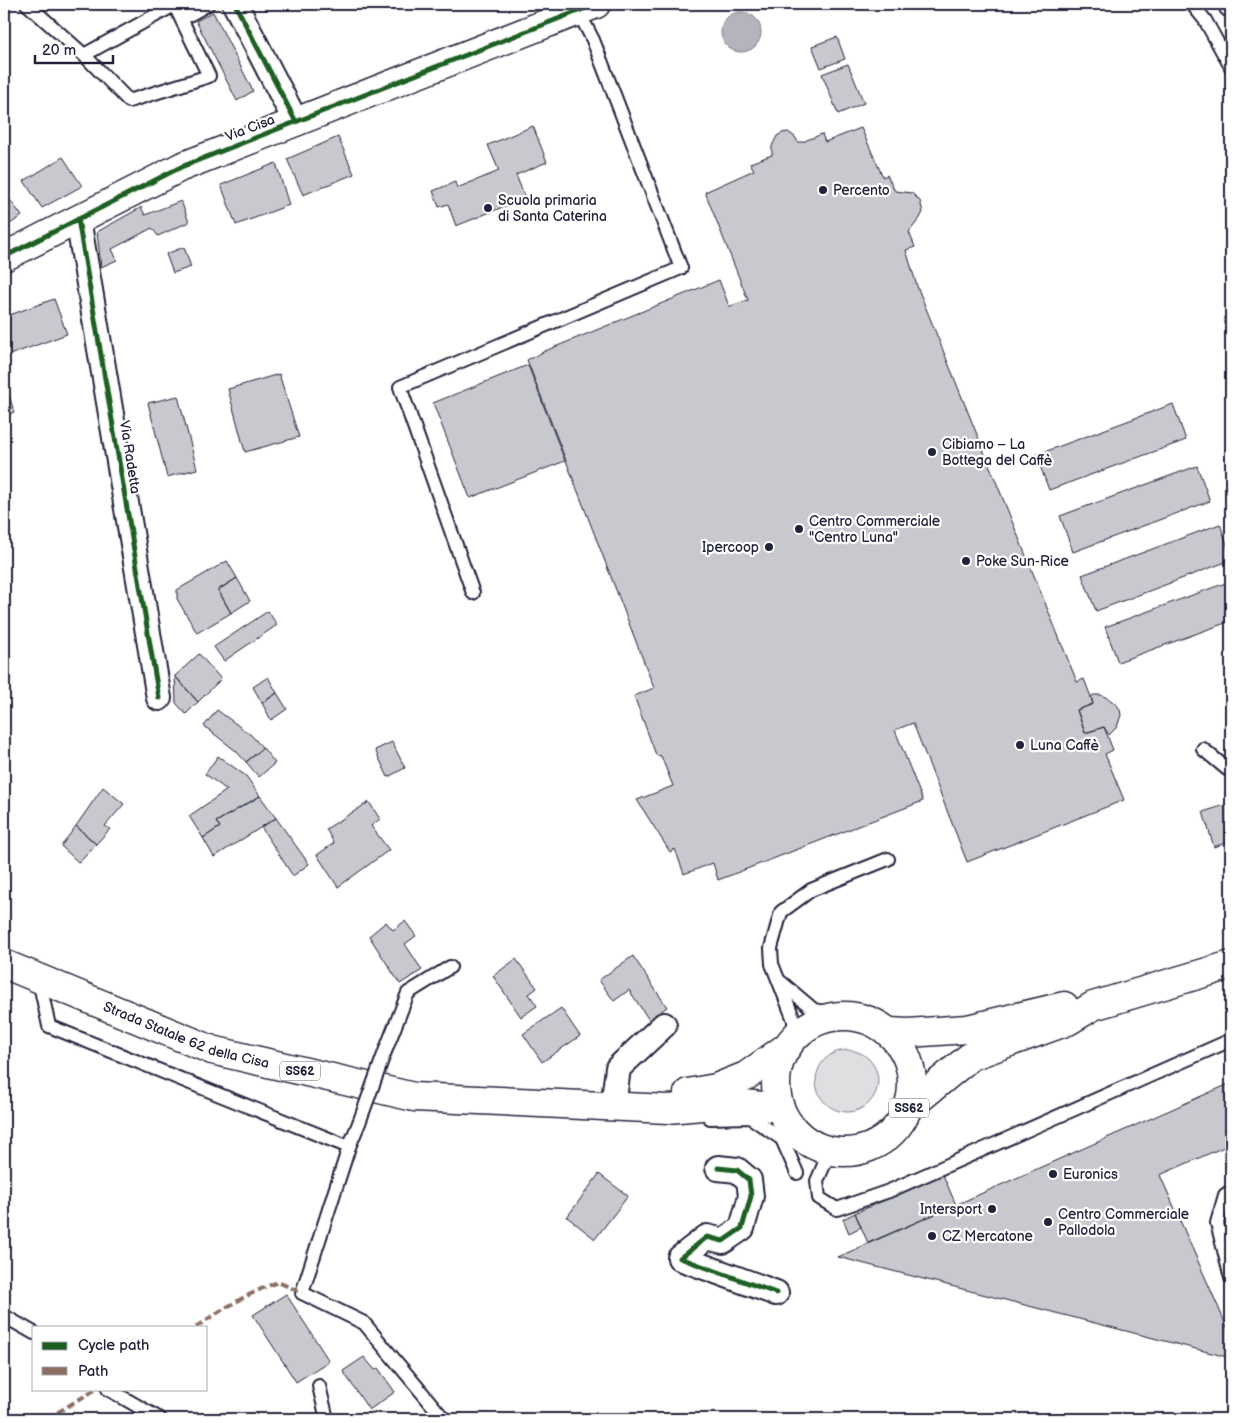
<svg xmlns="http://www.w3.org/2000/svg" width="1235" height="1423" font-family="'Balsamiq Sans',sans-serif">
  <style>
    .green { fill: #dfdfe2; stroke: #80808e }
    .water { fill: #b4b4bc; stroke: #7a7a88 }
    .building { fill: #c8c8cf; stroke: #22223b }
    .lines { fill: none; stroke-linecap: round; stroke-linejoin: round }
    .lane-casing { stroke: #22223b; stroke-width: 16 }
    .street-casing { stroke: #22223b; stroke-width: 28 }
    .secondary-casing { stroke: #22223b; stroke-width: 31 }
    .primary-casing { stroke: #22223b; stroke-width: 31 }
    .lane { stroke: #fff; stroke-width: 12 }
    .street { stroke: #fff; stroke-width: 24 }
    .secondary { stroke: #fff; stroke-width: 28 }
    .primary { stroke: #fff; stroke-width: 28 }
    .lane-bridge-casing { stroke: #22223b; stroke-width: 16; stroke-linecap: butt }
    .lane-bridge { stroke: #fff; stroke-width: 12 }
    .quiet { stroke: #8d6e63; stroke-width: 4; stroke-dasharray: 8 4; stroke-linecap: butt }
    .cycleway-casing { stroke: #fff; stroke-width: 8 }
    .cycleway { stroke: #1b5e20; stroke-width: 5 }
    .poi-dot { fill: #22223b; stroke: #fff; stroke-width: 2 }
    .labels { text-anchor: middle; dominant-baseline: central; stroke-width: 4.5; stroke-linejoin: round; paint-order: stroke }
    .shield { fill: #fff; stroke: #646476; stroke-width: 1 }
    .shield-label { font-size: 12px; font-weight: bold; fill: #22223b }
    .street-label { font-size: 14px; fill: #22223b; stroke: #fff }
    .poi-label { font-size: 14px; fill: #22223b; stroke: #fff; text-anchor: start }
  </style>
  <rect width="100%" height="100%" fill="#fff"/>
  <filter id="ink" filterUnits="userSpaceOnUse"><feTurbulence type="fractalNoise" baseFrequency=".02" numOctaves="2"/><feDisplacementMap in="SourceGraphic" scale="10" xChannelSelector="R" yChannelSelector="G"/><feConvolveMatrix kernelMatrix="1 2 1 2 8 2 1 2 1" color-interpolation-filters="sRGB"/></filter>
  <g filter="url(#ink)">
    <path class="green" d="M816 1081a31 31 0 1 1 62 0a31 31 0 1 1-62 0Z"/>
    <path class="water" d="M721 32a20 20 0 1 1 40 0a20 20 0 1 1-40 0Z"/>
    <path class="building" d="M213 12 253 91 237 101 196 21Z
      M837 37 845 59 821 68 812 46Z
      M848 64 864 103 838 114 822 74Z
      M533 126 547 162 516 175 525 198 456 226 448 204 439 207 433 191 455 182 457 188 499 171 488 145Z
      M861 128 883 177 887 175 895 191 912 193 920 201 923 212 920 218 909 232 915 247 906 250 917 286 1077 682 1084 679 1091 697 1093 704 1077 710 1085 733 1104 727 1113 750 1105 754 1124 800 967 862 913 723 895 730 923 801 718 880 713 863 684 874 675 849 670 852 637 800 673 786 661 756 656 755 634 696 654 688 527 360 545 351 719 280 729 306H731L748 300 705 192 754 170 750 163 772 155V146L777 136 782 133 788 132 795 137 798 142H802L822 134 825 142Z
      M338 137 354 174 303 195 287 159Z
      M63 157 82 186 42 208 24 181Z
      M276 163 289 205 236 225 221 185Z
      M7 196 22 216 4 228V198Z
      M181 201 189 222 158 236 152 228 112 249 117 260 101 267 97 232 140 208 141 207 145 215Z
      M184 247 191 267 173 273 166 254Z
      M54 299 67 334 4 357V317Z
      M528 365 565 461 470 498 433 403Z
      M279 374 299 437 245 452 228 389Z
      M4 377 14 412 4 416Z
      M178 396 197 469 167 477 148 403Z
      M1173 404 1186 440 1049 490 1036 455Z
      M1197 466 1210 501 1073 552 1060 516Z
      M1220 524 1231 556V560L1096 611 1082 575Z
      M227 561 237 578 218 590 231 613 197 633 177 599V590Z
      M237 578 250 601 231 613 218 590Z
      M1231 581V621L1118 662 1105 627Z
      M268 611 277 625 224 661 214 647Z
      M199 654 221 679 198 702 175 676Z
      M175 676 198 702 186 714 176 703Z
      M268 677 277 693 262 703 253 687Z
      M277 693 287 709 271 720 262 703Z
      M1093 695H1101L1109 699 1117 705 1120 710 1121 715 1117 727 1109 735 1104 727 1085 733 1077 710 1093 704 1091 697Z
      M217 710 251 735 263 748 246 762 236 751 204 726Z
      M392 742 405 768 388 777 375 750Z
      M263 748 275 763 259 777 246 762Z
      M218 756 246 776 260 796 216 822 220 827 203 838 189 816 227 790 205 774Z
      M103 787 124 804 105 826 110 829 96 844 76 826Z
      M260 796 276 818 214 857 203 838 220 827 216 822Z
      M369 802 380 819 371 826 389 850 338 887 317 855 334 843 326 829Z
      M1231 803V841L1214 847 1203 812Z
      M276 818 309 864 293 876 261 827Z
      M76 826 96 844 79 863 61 846Z
      M405 921 416 936 405 944 422 970 400 984 369 936 386 922 393 930Z
      M633 956 667 1007 649 1020 629 990 614 1001 599 980Z
      M516 959 537 988 529 994 537 1006 521 1017 493 976Z
      M561 1008 580 1036 542 1062 523 1034Z
      M1231 1083V1144L1160 1175 1231 1336V1358L838 1257Z
      M599 1174 628 1196 595 1239 567 1217Z
      M943 1175 956 1205 868 1243 855 1213Z
      M855 1213 861 1227 849 1233 843 1219Z
      M286 1294 329 1361 296 1382 253 1315Z
      M364 1357 375 1370 378 1368 395 1392 369 1410 343 1371Z"/>
    <g class="lines">
      <g class="lane-casing">
        <path id="lane" d="M27 4 84 55 129 101 209 76 174 4
          M1192 4 1205 20 1231 67
          M182 19 208 4
          M84 55 176 4
          M473 593 400 387 681 268 593 40 578 11
          M1203 749 1227 769H1231
          M39 980 49 1026 349 1147
          M781 982 814 1010 845 1016
          M794 1038V1020L772 964 771 948 781 912 811 890 888 859
          M386 1049 408 993 450 967
          M710 1118 750 1117 782 1139 797 1173
          M359 1123 349 1147 302 1293 364 1323 444 1419
          M830 1151 817 1181 819 1198 837 1209 889 1191 1231 1040
          M1231 1191 1225 1195 1217 1223 1231 1278
          M4 1316 34 1333
          M319 1386 327 1419
          M108 1389 160 1419"/>
      </g>
      <g class="street-casing">
        <path id="street" d="M235 4 296 122
          M1231 4V5
          M78 219 159 698
          M613 1107 618 1068 664 1025
          M718 1168 737 1170 749 1180 751 1196 742 1228 723 1241 707 1237 680 1258 776 1293"/>
      </g>
      <g class="secondary-casing">
        <path id="secondary" d="M4 257 181 167 596 4"/>
      </g>
      <g class="primary-casing">
        <g id="primary">
          <path id="s1" d="M4 964 212 1050 414 1097 668 1109 735 1103 780 1108"/>
          <circle cx="844" cy="1084" r="68"/>
          <path d="M889 1032 908 1033 967 1029 1064 1006"/>
          <path d="M688 1093 716 1088 746 1076 788 1046"/>
          <path d="M909 1107 971 1056 1068 1021 1093 1006 1231 965"/>
        </g>
      </g>
      <use href="#lane" class="lane"/>
      <use href="#street" class="street"/>
      <use href="#secondary" class="secondary"/>
      <use href="#primary" class="primary"/>
      <g class="lane-bridge-casing">
        <path id="lane-bridge" d="M359 1123 386 1049"/>
      </g>
      <use href="#lane-bridge" class="lane-bridge"/>
      <path class="quiet" d="M196 1327C222 1309 249 1293 278 1282L302 1293
        M47 1419 96 1389"/>
      <g class="cycleway-casing">
        <path id="cycleway" d="M235 4 296 122
          M78 219 159 698
          M4 257 181 167 596 4
          M718 1168 737 1170 749 1180 751 1196 742 1228 723 1241 707 1237 680 1258 776 1293"/>
      </g>
      <use href="#cycleway" class="cycleway"/>
    </g>
  </g>
  <g class="poi-dot">
    <circle cx="823" cy="190" r="5"/>
    <circle cx="488" cy="208" r="5"/>
    <circle cx="932" cy="452" r="5"/>
    <circle cx="799" cy="529" r="5"/>
    <circle cx="769" cy="547" r="5"/>
    <circle cx="966" cy="561" r="5"/>
    <circle cx="1020" cy="745" r="5"/>
    <circle cx="1053" cy="1174" r="5"/>
    <circle cx="992" cy="1209" r="5"/>
    <circle cx="1048" cy="1222" r="5"/>
    <circle cx="932" cy="1236" r="5"/>
  </g>
  <g class="labels">
    <g class="shield">
      <rect x="280" y="1061.5" width="40" height="19" rx="4"/>
      <rect x="889" y="1098.5" width="40" height="19" rx="4"/>
    </g>
    <g class="shield-label">
      <text x="300" y="1071">SS62</text>
      <text x="909" y="1108">SS62</text>
    </g>
    <g class="street-label">
      <text transform="translate(250 128) rotate(-21)">Via Cisa</text>
      <text transform="translate(130 457) rotate(81)">Via Radetta</text>
      <text stroke="none"><textPath href="#s1" startOffset="196">Strada Statale 62 della Cisa</textPath></text>
    </g>
    <g class="poi-label">
      <text x="833" y="190">Percento</text>
      <text x="498" y="200">Scuola primaria<tspan x="498" dy="16">di Santa Caterina</tspan></text>
      <text x="942" y="444">Cibiamo – La<tspan x="942" dy="16">Bottega del Caffè</tspan></text>
      <text x="809" y="521">Centro Commerciale<tspan x="809" dy="16">"Centro Luna"</tspan></text>
      <text x="759" y="547" text-anchor="end">Ipercoop</text>
      <text x="976" y="561">Poke Sun-Rice</text>
      <text x="1030" y="745">Luna Caffè</text>
      <text x="1063" y="1174">Euronics</text>
      <text x="982" y="1209" text-anchor="end">Intersport</text>
      <text x="1058" y="1214">Centro Commerciale<tspan x="1058" dy="16">Pallodola</tspan></text>
      <text x="942" y="1236">CZ Mercatone</text>
    </g>
  </g>
  <rect width="1235" height="1423" fill="none" stroke="#fff" stroke-width="20"/>
  <rect x="10" y="10" width="1215" height="1403" fill="none" stroke="#22223b" stroke-width="2" filter="url(#ink)"/>
  <rect x="32" y="1326" width="175" height="65" fill="#ffffff" stroke="#a7a7b1"/>
  <rect x="42" y="1342" width="25" height="8" fill="#1b5e20" stroke="#a7a7b1"/>
  <text x="78" y="1350" font-size="15" fill="#22223b">Cycle path</text>
  <rect x="42" y="1367" width="25" height="8" fill="#8d6e63" stroke="#a7a7b1"/>
  <text x="78" y="1376" font-size="15" fill="#22223b">Path</text>
  <path d="M35 55v8h78v-8" fill="none" stroke="#22223b" stroke-width="2.5"/>
  <text x="42" y="55" font-size="15" fill="#22223b" stroke="#ffffff" stroke-width="4" paint-order="stroke">20 m</text>
</svg>
